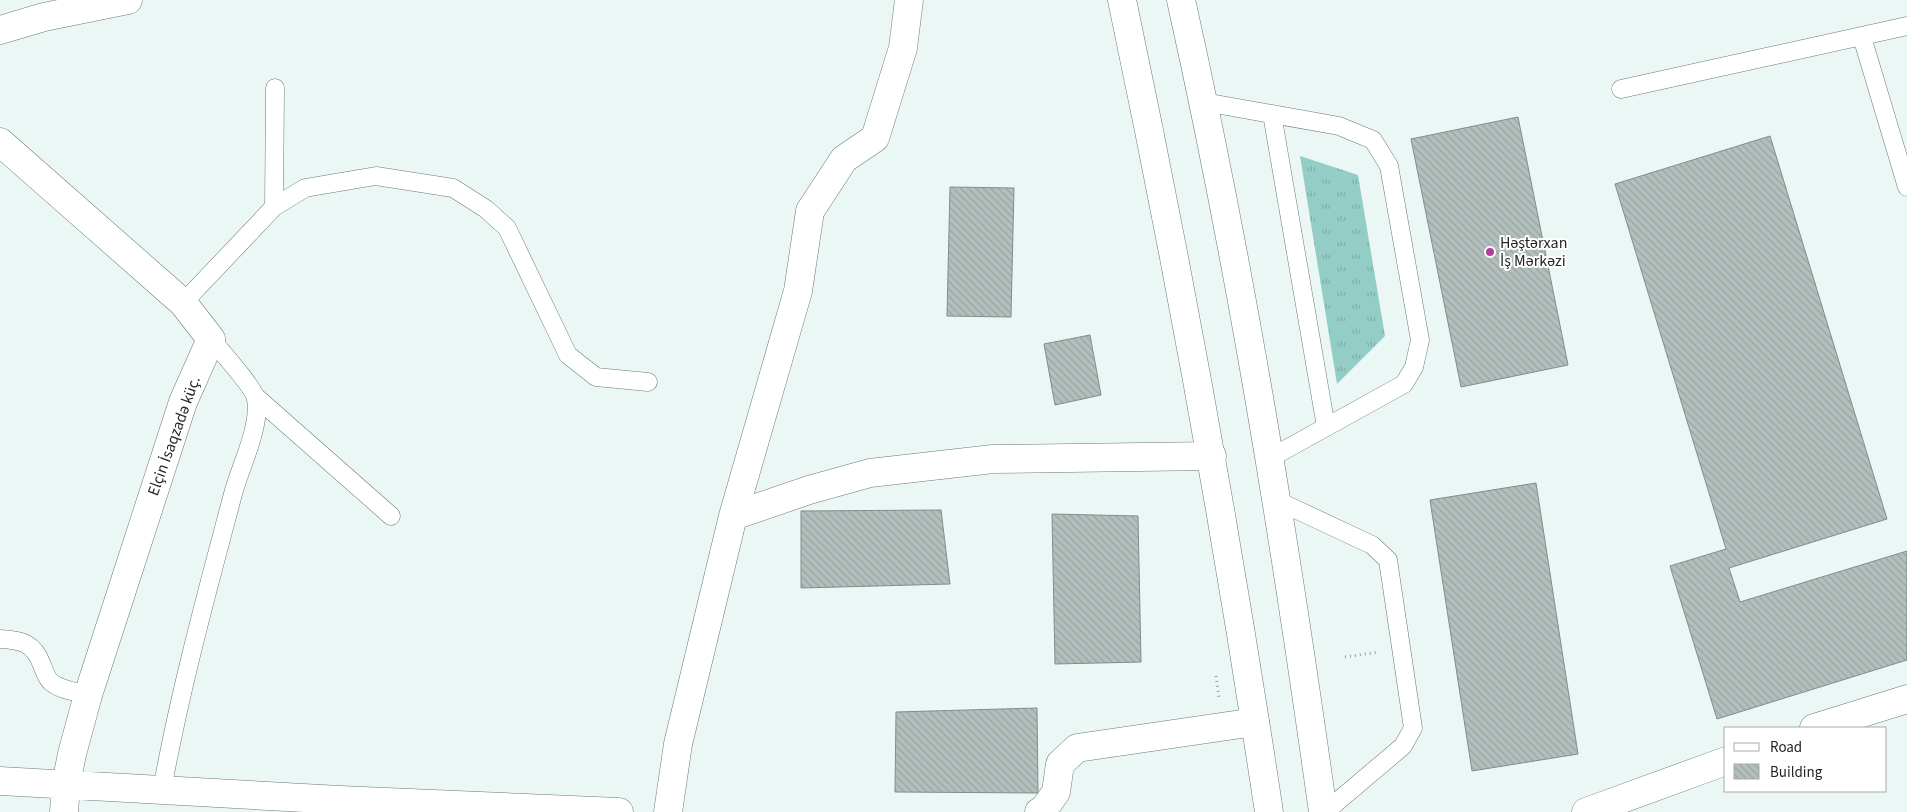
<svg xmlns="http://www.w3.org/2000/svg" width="1907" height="812" font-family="'Source Sans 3',sans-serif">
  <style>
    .grass { fill: url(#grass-tufts) }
    .building { fill: url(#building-back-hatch); stroke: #818d8b }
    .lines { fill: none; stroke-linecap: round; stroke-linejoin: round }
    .lane-casing { stroke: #6d7977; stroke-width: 19 }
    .street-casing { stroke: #6d7977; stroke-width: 29 }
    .secondary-casing { stroke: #6d7977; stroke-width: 29 }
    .path { stroke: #959f9d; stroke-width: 3; stroke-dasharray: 1 4; stroke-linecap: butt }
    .lane { stroke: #fff; stroke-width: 18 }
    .street { stroke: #fff; stroke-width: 28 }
    .secondary { stroke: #fff; stroke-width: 28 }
    .poi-dot { fill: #ae3f9d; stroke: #fff; stroke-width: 2 }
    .labels { text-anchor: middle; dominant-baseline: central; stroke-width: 4; stroke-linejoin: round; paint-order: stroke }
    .poi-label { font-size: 16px; fill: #222726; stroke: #fff; text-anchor: start }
    .street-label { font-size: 16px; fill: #222726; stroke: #fff }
  </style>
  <defs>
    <pattern id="grass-tufts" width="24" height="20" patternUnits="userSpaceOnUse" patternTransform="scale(1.25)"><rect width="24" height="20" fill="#93cdc5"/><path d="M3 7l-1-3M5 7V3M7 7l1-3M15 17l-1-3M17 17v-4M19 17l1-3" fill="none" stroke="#7eb0a9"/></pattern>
    <pattern id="building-back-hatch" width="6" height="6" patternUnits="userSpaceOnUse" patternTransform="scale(1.25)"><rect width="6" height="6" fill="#b2bfbc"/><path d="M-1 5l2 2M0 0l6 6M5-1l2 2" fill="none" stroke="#99a4a1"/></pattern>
  </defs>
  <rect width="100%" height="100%" fill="#eaf7f5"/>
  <path class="grass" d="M1300 156 1358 175 1385 336 1337 384Z"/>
  <path class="building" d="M1518 117 1568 365 1461 387 1411 139Z
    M1770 136 1887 519 1729 568 1740 602 1907 551V660L1717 719 1670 566 1726 549 1615 184Z
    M950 187 1014 188 1011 317 947 316Z
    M1090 335 1101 395 1055 405 1044 344Z
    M1536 483 1578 754 1472 771 1430 500Z
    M941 510 950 584 801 588V511Z
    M1052 514 1138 516 1141 662 1055 664Z
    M1037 708 1038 793 895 792 896 712Z"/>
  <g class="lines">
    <g class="lane-casing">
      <path id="lane" d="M1862 37 1907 187
        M1621 89 1907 26
        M1204 102 1339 126 1373 140 1389 166 1420 340 1414 367 1404 384 1270 458
        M1272 114 1326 427
        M274 207 275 88
        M183 303 274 207 305 188 376 176 453 188 486 209 507 228 568 355 596 377 648 382
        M256 397 391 516
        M1278 501 1372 545 1388 560 1413 728 1403 746 1325 812
        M0 639C22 640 34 643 42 665 44 670 47 679 51 682 60 690 77 692 88 695
        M162 790C180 690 207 592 233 494 240 467 261 427 256 399 255 389 220 350 211 339"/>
    </g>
    <g class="street-casing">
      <path id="street" d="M0 30 44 17 128 0
        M0 142 183 303 211 339 183 402 88 695 72 754 66 784 64 812
        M733 516 809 490 870 473 993 459 1212 456
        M1814 728 1907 699
        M0 781 340 800 619 812
        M668 812 678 744 733 516 798 291 810 211 844 159 875 138 903 48 909 0
        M1039 812 1044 809 1056 792 1060 764 1077 748 1255 722
        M1586 812 1726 761"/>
    </g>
    <g class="secondary-casing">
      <path id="secondary" d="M1122 0C1179 269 1228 540 1269 812
        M1181 0C1241 268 1285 540 1323 812"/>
    </g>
    <path class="path" d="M1345 657 1379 652
      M1216 676 1219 698"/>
    <use href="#lane" class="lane"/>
    <use href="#street" class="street"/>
    <use href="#secondary" class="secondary"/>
  </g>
  <circle class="poi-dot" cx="1490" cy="252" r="5"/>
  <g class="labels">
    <g class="poi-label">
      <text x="1500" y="243">Həştərxan<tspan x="1500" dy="18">İş Mərkəzi</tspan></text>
    </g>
    <g class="street-label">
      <text transform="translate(174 436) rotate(-70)">Elçin İsaqzadə küç.</text>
    </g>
  </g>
  <rect x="1724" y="727" width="162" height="65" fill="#ffffff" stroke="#a7a9a8"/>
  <rect x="1734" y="743" width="25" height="8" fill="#ffffff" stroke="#a7a9a8"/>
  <text x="1770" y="752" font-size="15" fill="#222726">Road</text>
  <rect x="1734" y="764" width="25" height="15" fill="url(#building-back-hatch)" stroke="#a7a9a8"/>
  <text x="1770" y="777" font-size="15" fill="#222726">Building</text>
</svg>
